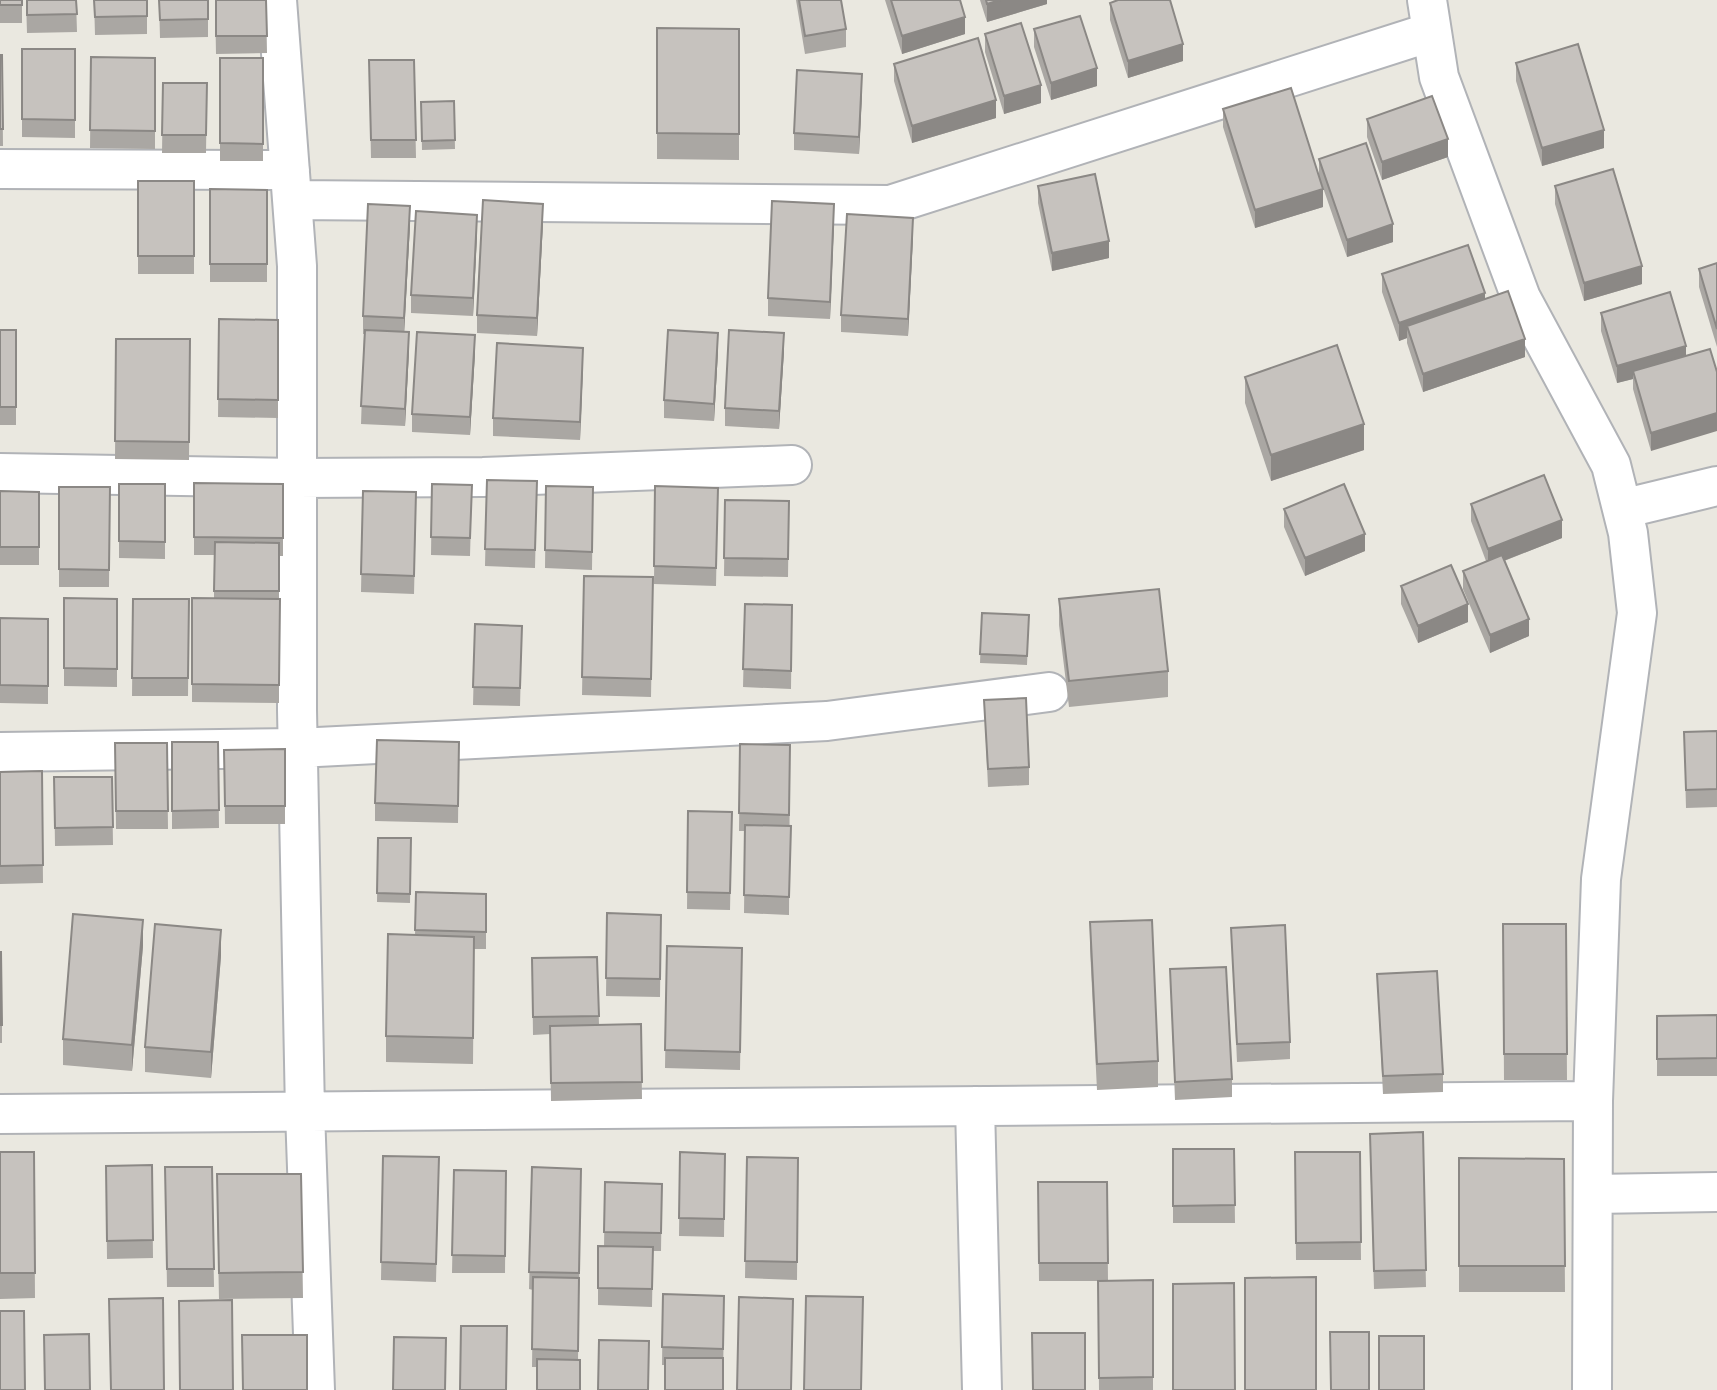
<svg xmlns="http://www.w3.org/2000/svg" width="1717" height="1390" font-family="Karla,sans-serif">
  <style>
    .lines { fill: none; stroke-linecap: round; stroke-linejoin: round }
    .street-casing { stroke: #b1b3b7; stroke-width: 42 }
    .street { stroke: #fff; stroke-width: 38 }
    .wall { fill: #aaa7a3 }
    .shaded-wall { fill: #8b8885 }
    .building { fill: #c6c2be; stroke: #8b8885; stroke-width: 2 }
  </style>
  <rect width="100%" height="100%" fill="#eae8e0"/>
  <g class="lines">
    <g class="street-casing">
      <path id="street" d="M277 0 297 266V710L305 1112 315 1390
        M1427 0 1439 77 1521 298 1611 465 1628 533 1637 613 1601 879 1593 1101 1592 1390
        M0 169 290 170
        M292 200 890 205 1431 32
        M0 473 297 478 483 477 792 465
        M1622 509 1717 486
        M0 752 298 748 827 721 1049 692
        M975 1106 982 1390
        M0 1114 1593 1101
        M1593 1194 1717 1192"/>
    </g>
    <use href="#street" class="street"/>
  </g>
  <path class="wall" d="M0 0H22V23H0Z
    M26 0H76L77 32 27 33Z
    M94 0H147V34L95 35Z
    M159 0H208V37L160 38Z
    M215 0H266L267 53 216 54Z
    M796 0H841L846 29V47L805 54Z
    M885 0H960L965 34 902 54Z
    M980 0H1047V4L987 22Z
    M1110 3 1183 61 1128 78 1110 20Z
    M657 28 739 29V160L657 159Z
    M1034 29 1097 86 1051 100 1034 47Z
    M985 34 1041 103 1004 114 985 52Z
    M22 49H75V138L22 137Z
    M0 55H2L3 146H0Z
    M91 57 155 58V149L90 148Z
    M220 58H263V161H220Z
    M369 60H414L416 158H371Z
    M1516 63 1604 148 1542 166 1516 81Z
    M894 64 996 118 912 143 894 81Z
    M163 83H207L206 153H162Z
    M862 92 859 154 794 150V133Z
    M454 101 455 149 422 150 421 102Z
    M1223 109 1323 207 1255 228 1223 127Z
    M1367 119 1448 157 1382 180 1367 137Z
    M1319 159 1393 242 1347 257 1319 176Z
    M138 181H194V274H138Z
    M1038 186 1109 258 1052 271 1038 203Z
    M1555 186 1642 284 1584 301 1555 204Z
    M210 189 267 190V282H210Z
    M543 222 537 336 477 333V315Z
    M834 222 830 319 768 316V298Z
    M410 224 404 332 409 350 405 426 361 424 364 334H363V316Z
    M477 233 473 316 411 313V295Z
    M913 236 908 336 841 332V315Z
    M1717 263V347L1699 287V269Z
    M1382 274 1485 299 1525 357 1423 392 1407 343V338L1399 341 1382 292Z
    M1601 313 1686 356 1651 451 1633 389V379L1617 383 1601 331Z
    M219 319 278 320V418L218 417Z
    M0 330H16V425H0Z
    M116 339H190L189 460 115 459Z
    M718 351 714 421 664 418V400Z
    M784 351 779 429 725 426V408Z
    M475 353 470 435 412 432V414Z
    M583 366 580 440 493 436V418Z
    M1245 377 1364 450 1271 481 1245 403Z
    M487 480 537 481 535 568 485 566Z
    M194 483 283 484V556H279V703L192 702V598H214V555H194Z
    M119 484H165V559L119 558Z
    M432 484 472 485 470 556 431 555Z
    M546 486 593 487 592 570 545 568Z
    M655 486 718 488 716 586 654 584Z
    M59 487H110L109 587H59Z
    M0 491 39 492V565H0Z
    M363 491 416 510 414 594 361 592Z
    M725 500 789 501 788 577 724 576Z
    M1471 504 1562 538 1504 561 1529 636 1490 653 1463 589V571L1486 561 1471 521Z
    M1284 509 1365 551 1305 576 1284 527Z
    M584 576 653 577 651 697 582 695Z
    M1401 586 1468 622 1418 643 1401 604Z
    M64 598 117 599V687L64 686Z
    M133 599H189L188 696H132Z
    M1059 599 1168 671V697L1069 707 1059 625Z
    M745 604 792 605 791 689 743 687Z
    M982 613 1029 615 1027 665 980 663Z
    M0 618 48 619V704L0 703Z
    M475 624 522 626 520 706 473 705Z
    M984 700 1029 767V785L988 787Z
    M1717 731V807L1686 808 1684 732Z
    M172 742H218L219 828 172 829Z
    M459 742 458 823 375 821V803Z
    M115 743H167L168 829H116Z
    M740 744 790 745 789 915 744 913 745 831H739Z
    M285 749V824H225L224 750Z
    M42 771 43 883 0 884V772Z
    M54 777H112L113 845 55 846Z
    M688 811 732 812 730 910 687 909Z
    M378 838H411L410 903 377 902Z
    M416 892 486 894V949H474L473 1064 386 1062V1036L415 935Z
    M607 913 661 915 660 997 606 996Z
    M1090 922 1158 1061V1087L1097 1090 1090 948Z
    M1503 924H1566L1567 1080H1504Z
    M1231 928 1290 1042V1059L1237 1062Z
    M143 946 132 1071 63 1065V1039Z
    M667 946 742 948 740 1070 665 1068Z
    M0 952 2 1025V1043H0Z
    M221 956 211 1078 145 1072V1047Z
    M597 957 599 1025 641 1024 642 1099 551 1101 550 1034 533 1035 532 958Z
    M1170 969 1232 1079V1097L1175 1100Z
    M1377 974 1443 1074V1092L1383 1094Z
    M1717 1015V1076H1657V1016Z
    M1423 1132 1426 1287 1374 1289 1370 1151Z
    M1173 1149H1234L1235 1223H1173Z
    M0 1152H34L35 1298 0 1299Z
    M680 1152 725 1154 724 1237 679 1236Z
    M1295 1152H1360L1361 1260H1296Z
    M383 1156 439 1157 436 1282 381 1280Z
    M747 1157 798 1158 797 1280 745 1278Z
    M1459 1158 1564 1159 1565 1292H1459Z
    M152 1165 153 1258 107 1259 106 1166Z
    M165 1167H212L214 1287H167Z
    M532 1167 581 1169 578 1360 537 1367H532L533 1290 529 1289Z
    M454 1170 506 1171 505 1273H452Z
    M301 1174 303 1298 219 1299 217 1200Z
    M605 1182 662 1184 661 1251H653L652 1307 598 1305V1246L604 1247Z
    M1038 1182H1107L1108 1281 1153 1280V1390H1099L1098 1281H1039Z
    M663 1294 724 1296 723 1390 665 1365H662Z"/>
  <path class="shaded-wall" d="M1000 0H1047V4L987 22V4Z
    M965 17V34L902 54V36Z
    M1183 44V61L1128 78V61Z
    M1097 68V86L1051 100V83Z
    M862 74V92L859 154V137Z
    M1041 85V103L1004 114V96Z
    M996 100V118L912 143V126Z
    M1604 130V148L1542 166V148Z
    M1448 139V157L1382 180V162Z
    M1323 189V207L1255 228V210Z
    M543 204V222L537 336V318Z
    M834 204V222L830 319V302Z
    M410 206V224L404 336V318Z
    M477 215V233L473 316V298Z
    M913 218V236L908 336V319Z
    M1393 224V242L1347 257V240Z
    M1109 241V258L1052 271V253Z
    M1642 266V284L1584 301V283Z
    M1485 293V311L1407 326V338L1399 341V323Z
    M409 332V350L405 426V409Z
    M718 333V351L714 421V404Z
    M784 333V351L779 429V411Z
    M475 335V353L470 435V417Z
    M1525 339V357L1423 392V374Z
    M1686 346V363L1633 371V379L1617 383V366Z
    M583 348V366L580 440V422Z
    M1717 413V431L1651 451V433Z
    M1364 424V450L1271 481V455Z
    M1562 520V538L1488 567V549Z
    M1365 534V551L1305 576V558Z
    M1468 604V622L1418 643V626Z
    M1529 619V636L1490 653V635Z
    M143 920V946L132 1071V1045Z
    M221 930V956L211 1078V1052Z"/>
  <path class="building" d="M0 0H22V5H0Z
    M27 0H76L77 14 27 15Z
    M94 0H147V16L95 17Z
    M159 0H208V19L160 20Z
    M216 0H266L267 36H216Z
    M799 0H841L846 29 805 36Z
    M891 0H960L965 17 902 36Z
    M986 0H1000L987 4Z
    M1118 0H1170L1183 44 1128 61 1110 3Z
    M1080 16 1097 68 1051 83 1034 29Z
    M1021 23 1041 85 1004 96 985 34Z
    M657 28 739 29V134L657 133Z
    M978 38 996 100 912 126 894 64Z
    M1578 44 1604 130 1542 148 1516 63Z
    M22 49H75V120L22 119Z
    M0 55H2L3 129H0Z
    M91 57 155 58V131L90 130Z
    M220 58H263V144L220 143Z
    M369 60H414L416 140H371Z
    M797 70 862 74 859 137 794 133Z
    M163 83H207L206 135H162Z
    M1291 88 1323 189 1255 210 1223 109Z
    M1432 96 1448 139 1382 162 1367 119Z
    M454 101 455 140 422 141 421 102Z
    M1366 143 1393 224 1347 240 1319 159Z
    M1613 169 1642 266 1584 283 1555 186Z
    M1095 174 1109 241 1052 253 1038 186Z
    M138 181H194V256H138Z
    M210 189 267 190V264H210Z
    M483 200 543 204 537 318 477 315Z
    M772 201 834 204 830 302 768 298Z
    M368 204 410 206 404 318 363 316Z
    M416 211 477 215 473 298 411 295Z
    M847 214 913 218 908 319 841 315Z
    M1468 245 1485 293 1399 323 1382 274Z
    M1717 263V329L1699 269Z
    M1508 291 1525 339 1423 374 1407 326Z
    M1670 292 1686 346 1617 366 1601 313Z
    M219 319 278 320V400L218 399Z
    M0 330H16V407H0Z
    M365 330 409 332 405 409 361 406Z
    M668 330 718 333 714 404 664 400Z
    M729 330 784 333 779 411 725 408Z
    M417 332 475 335 470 417 412 414Z
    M116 339H190L189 442 115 441Z
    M497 343 583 348 580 422 493 418Z
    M1337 345 1364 424 1271 455 1245 377Z
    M1710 349 1717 372V413L1651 433 1633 371Z
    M1544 475 1562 520 1488 549 1471 504Z
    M487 480 537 481 535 550 485 549Z
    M194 483 283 484V538L194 537Z
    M119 484H165V542L119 541Z
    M432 484 472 485 470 538 431 537Z
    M1344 484 1365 534 1305 558 1284 509Z
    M546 486 593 487 592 552 545 550Z
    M655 486 718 488 716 568 654 566Z
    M59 487H110L109 570 59 569Z
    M0 491 39 492V547H0Z
    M363 491 416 492 414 576 361 574Z
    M725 500 789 501 788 559 724 558Z
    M215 542 279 543V591H214Z
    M1502 555 1529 619 1490 635 1463 571Z
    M1451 565 1468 604 1418 626 1401 586Z
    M584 576 653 577 651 679 582 677Z
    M1159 589 1168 671 1069 681 1059 599Z
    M64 598 117 599V669L64 668Z
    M192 598 280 599 279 685 192 684Z
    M133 599H189L188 678H132Z
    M745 604 792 605 791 671 743 669Z
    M982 613 1029 615 1027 656 980 654Z
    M0 618 48 619V686L0 685Z
    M475 624 522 626 520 688 473 687Z
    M1026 698 1029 767 988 769 984 700Z
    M1717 731V789L1686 790 1684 732Z
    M377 740 459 742 458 806 375 803Z
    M172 742H218L219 810 172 811Z
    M115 743H167L168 811H116Z
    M740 744 790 745 789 815 739 813Z
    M285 749V806H225L224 750Z
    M42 771 43 865 0 866V772Z
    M54 777H112L113 827 55 828Z
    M688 811 732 812 730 893 687 892Z
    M745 825 791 826 789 897 744 895Z
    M378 838H411L410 894 377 893Z
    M416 892 486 894V932L415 930Z
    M607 913 661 915 660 979 606 978Z
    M73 914 143 920 132 1045 63 1039Z
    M1152 920 1158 1061 1097 1064 1090 922Z
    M155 924 221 930 211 1052 145 1047Z
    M1503 924H1566L1567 1054H1504Z
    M1285 925 1290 1042 1237 1044 1231 928Z
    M388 934 474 937 473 1038 386 1036Z
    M667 946 742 948 740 1052 665 1050Z
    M0 952H1L2 1025H0Z
    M597 957 599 1016 533 1017 532 958Z
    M1226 967 1232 1079 1175 1082 1170 969Z
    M1437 971 1443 1074 1383 1076 1377 974Z
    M1717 1015V1058L1657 1059V1016Z
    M641 1024 642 1082 551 1083 550 1026Z
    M1423 1132 1426 1270 1374 1271 1370 1134Z
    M1173 1149H1234L1235 1205 1173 1206Z
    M0 1152H34L35 1273H0Z
    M680 1152 725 1154 724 1219 679 1218Z
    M1295 1152H1360L1361 1242 1296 1243Z
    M383 1156 439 1157 436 1264 381 1262Z
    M747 1157 798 1158 797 1262 745 1261Z
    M1459 1158 1564 1159 1565 1266H1459Z
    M152 1165 153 1240 107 1241 106 1166Z
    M165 1167H212L214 1269H167Z
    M532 1167 581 1169 579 1273 529 1272Z
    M454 1170 506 1171 505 1256 452 1255Z
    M217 1174H301L303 1272 219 1273Z
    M605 1182 662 1184 661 1233 604 1232Z
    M1038 1182H1107L1108 1263H1039Z
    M598 1246 653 1247 652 1289 598 1288Z
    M533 1277 579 1278 578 1351 532 1349Z
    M1316 1277V1390H1245V1278Z
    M1153 1280V1377L1099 1378 1098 1281Z
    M1234 1283 1235 1390H1173V1284Z
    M663 1294 724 1296 723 1349 662 1347Z
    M806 1296 863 1297 861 1390H804Z
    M739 1297 793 1299 791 1390H737Z
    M163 1298 164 1390H111L109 1299Z
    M232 1300 233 1390H180L179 1301Z
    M0 1311H24L25 1390H0Z
    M461 1326H507L506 1390H460Z
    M1330 1332H1369V1390H1331Z
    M1032 1333H1085V1390H1033Z
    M89 1334 90 1390H45L44 1335Z
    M242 1335H307V1390H243Z
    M1379 1336H1424V1390H1379Z
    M394 1337 446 1338 445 1390H393Z
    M599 1340 649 1341 648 1390H598Z
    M665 1358H723V1390H665Z
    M537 1359 580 1360V1390H537Z"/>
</svg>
